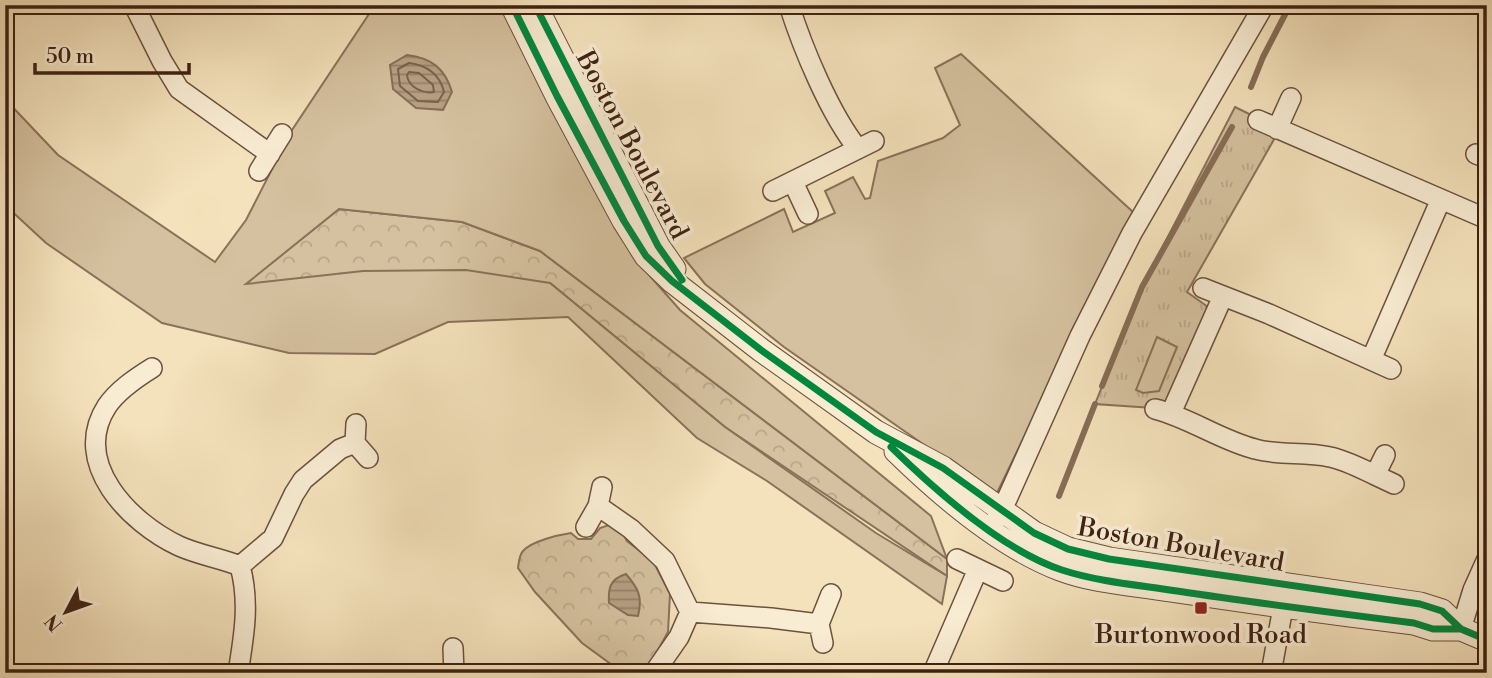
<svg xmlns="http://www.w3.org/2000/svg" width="1492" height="678" font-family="'Libre Bodoni',serif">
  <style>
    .grass { fill: url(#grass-tufts); stroke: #8a7159; stroke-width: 2 }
    .forest { fill: url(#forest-crowns); stroke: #8a7159; stroke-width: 2 }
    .park { fill: #d5c19f; stroke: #8a7159; stroke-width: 2 }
    .water { fill: url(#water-rules); stroke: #866d56; stroke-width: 2 }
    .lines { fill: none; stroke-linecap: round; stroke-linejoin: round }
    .shore { stroke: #7a604b; stroke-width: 2 }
    .stream { stroke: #866d56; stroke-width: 6 }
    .minor-casing { stroke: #6c513d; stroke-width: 22 }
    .tertiary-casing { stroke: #6c513d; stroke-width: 25 }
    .minor { stroke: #f8ecd3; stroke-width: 19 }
    .tertiary { stroke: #f8ecd3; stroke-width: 23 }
    .cycleway-casing { stroke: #f8ecd3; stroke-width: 11 }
    .cycleway { stroke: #00873e; stroke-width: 7 }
    .poi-dot { fill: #8f2418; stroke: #f8ecd3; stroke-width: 2.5 }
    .labels { text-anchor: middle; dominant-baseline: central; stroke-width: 7; stroke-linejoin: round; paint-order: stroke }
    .street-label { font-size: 26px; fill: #3e2113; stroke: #f8ecd3 }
    .poi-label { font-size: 26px; fill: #3e2113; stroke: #f8ecd3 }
  </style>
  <defs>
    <pattern id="grass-tufts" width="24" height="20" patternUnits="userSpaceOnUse" patternTransform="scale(1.75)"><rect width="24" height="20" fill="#d5c19f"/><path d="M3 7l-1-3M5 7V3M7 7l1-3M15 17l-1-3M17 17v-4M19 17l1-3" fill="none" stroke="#b8a688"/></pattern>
    <pattern id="forest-crowns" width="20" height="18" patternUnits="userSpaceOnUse" patternTransform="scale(1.75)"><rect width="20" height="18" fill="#d5c19f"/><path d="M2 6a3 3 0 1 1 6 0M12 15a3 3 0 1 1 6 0" fill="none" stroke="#b8a688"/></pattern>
    <pattern id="water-rules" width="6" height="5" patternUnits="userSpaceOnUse" patternTransform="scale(1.75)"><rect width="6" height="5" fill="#b6a083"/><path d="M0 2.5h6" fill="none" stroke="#95826a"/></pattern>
  </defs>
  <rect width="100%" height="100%" fill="#f4e2bc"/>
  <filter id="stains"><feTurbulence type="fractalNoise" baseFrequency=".00286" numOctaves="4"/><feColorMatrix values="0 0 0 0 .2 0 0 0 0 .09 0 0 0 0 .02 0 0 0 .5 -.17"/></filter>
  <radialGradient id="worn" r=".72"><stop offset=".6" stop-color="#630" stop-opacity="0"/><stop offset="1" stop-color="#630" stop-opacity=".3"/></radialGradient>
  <path class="grass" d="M1235 107 1280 129 1187 292 1215 312 1168 409 1095 404 1142 287Z"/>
  <path class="forest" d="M339 209 462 222 540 251 947 559V576L725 427 550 283 245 284Z
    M612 524 622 532 627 541 653 561 670 594 668 632 645 673H623L582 643 535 592 518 568C519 562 519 555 523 551 532 541 558 535 571 533L578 539H591L600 528Z"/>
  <path class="park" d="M375 5H506L633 257 680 310 931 516 947 559 540 251 462 222 339 209 246 284 363 271 466 270 550 283 725 427 876 533 947 576 942 604 767 481 697 438 568 317 448 322 375 354 289 353 162 323 46 243 5 205V99L58 155 215 262 246 220 292 130Z
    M961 54 1133 212 996 495 784 347 705 284 684 258 784 209 793 232 835 213 825 191 853 177 865 199 870 198 878 161 943 138 960 125 935 68Z
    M1157 337 1177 347 1159 391 1143 393 1136 390Z"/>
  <path class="water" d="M407 55C431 58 445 68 452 92L443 110 416 108 393 89 390 65Z
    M626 574C638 588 643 597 638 616L628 615 609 603C608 588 610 579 626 574Z"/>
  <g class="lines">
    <path class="shore" d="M409 63C426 65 440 74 444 92L438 102 418 101 400 86 398 69Z
      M409 72 419 73 433 85 434 92C423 94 408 87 407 75Z"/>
    <path class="stream" d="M1251 87 1263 57 1290 5
      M1102 386 1142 287 1232 127
      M1059 496 1095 404"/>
    <g class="minor-casing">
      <path id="minor" d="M134 5 162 61 179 89 270 154
        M789 5C803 49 830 114 858 149
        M1258 120 1487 219
        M1277 129 1291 98
        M1476 154 1487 158
        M259 171 282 134
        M793 182 808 214
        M773 191 874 141
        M1203 288 1269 314 1371 360 1441 199
        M1371 360 1391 369
        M152 368C136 378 118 390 107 406 70 463 130 523 179 546 199 555 220 558 240 566L273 538 294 494 303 480 340 449 355 443
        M1155 409C1190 418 1220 440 1255 449 1279 456 1305 451 1330 457 1345 460 1360 468 1375 475
        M1171 413 1223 296
        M356 424 355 443 368 458
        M1385 455 1375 475 1394 484
        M598 506 631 529 665 561 690 612 771 618 819 624
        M586 527 598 506 602 487
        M991 529 1007 499 1080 336 1132 233 1264 5
        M957 559 1003 581
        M1461 629 1473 590 1487 559
        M823 643 819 624 831 594
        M453 648 454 673
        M238 673C244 636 250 602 240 566
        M654 673 679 637 690 612
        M933 673 978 569
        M1271 673 1286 591"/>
    </g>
    <g class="tertiary-casing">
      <path id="tertiary" d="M512 5 557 96 624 221 646 256 672 281 761 350 876 432 943 468 1034 533 1068 549 1109 559 1420 604 1442 611 1461 629 1487 640
        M535 5 658 246 674 269
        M896 451C940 494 1002 547 1060 569 1094 582 1134 584 1170 590 1251 602 1332 613 1414 623L1433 629H1461"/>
    </g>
    <use href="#minor" class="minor"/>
    <use href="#tertiary" class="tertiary"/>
    <g class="cycleway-casing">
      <path id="cycleway" d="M512 5 557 96 624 221 646 256 672 281 761 350 876 432 943 468 1034 533 1068 549 1109 559 1420 604 1442 611 1461 629 1487 640
        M535 5 658 246 682 280
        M891 447C934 489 1004 551 1062 570 1099 582 1139 585 1177 591 1256 603 1335 613 1414 623L1433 629H1461"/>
    </g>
    <use href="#cycleway" class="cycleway"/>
  </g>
  <rect class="poi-dot" x="1194" y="601" width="14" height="14" rx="3.5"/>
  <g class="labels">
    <g class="street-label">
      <text transform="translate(632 145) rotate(62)">Boston Boulevard</text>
      <text transform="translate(1181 545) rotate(10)">Boston Boulevard</text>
    </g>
    <g class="poi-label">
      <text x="1201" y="635">Burtonwood Road</text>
    </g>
  </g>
  <rect width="1492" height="678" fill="none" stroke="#f4e2bc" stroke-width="28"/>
  <rect x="7" y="7" width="1478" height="664" fill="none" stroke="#3e2113" stroke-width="3.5"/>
  <rect x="14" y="14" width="1464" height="650" fill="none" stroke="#3e2113" stroke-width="2"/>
  <g transform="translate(66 612) rotate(229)" stroke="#f8ecd3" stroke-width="5" paint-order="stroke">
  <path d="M0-5L12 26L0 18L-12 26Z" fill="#3e2113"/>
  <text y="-10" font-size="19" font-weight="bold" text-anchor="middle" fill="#3e2113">N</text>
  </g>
  <path d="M35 63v10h154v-10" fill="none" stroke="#3e2113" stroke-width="3.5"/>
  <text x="46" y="63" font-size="21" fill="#3e2113" stroke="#f8ecd3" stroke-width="5" paint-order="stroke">50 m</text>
  <rect width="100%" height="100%" filter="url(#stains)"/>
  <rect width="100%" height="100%" fill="url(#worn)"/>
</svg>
